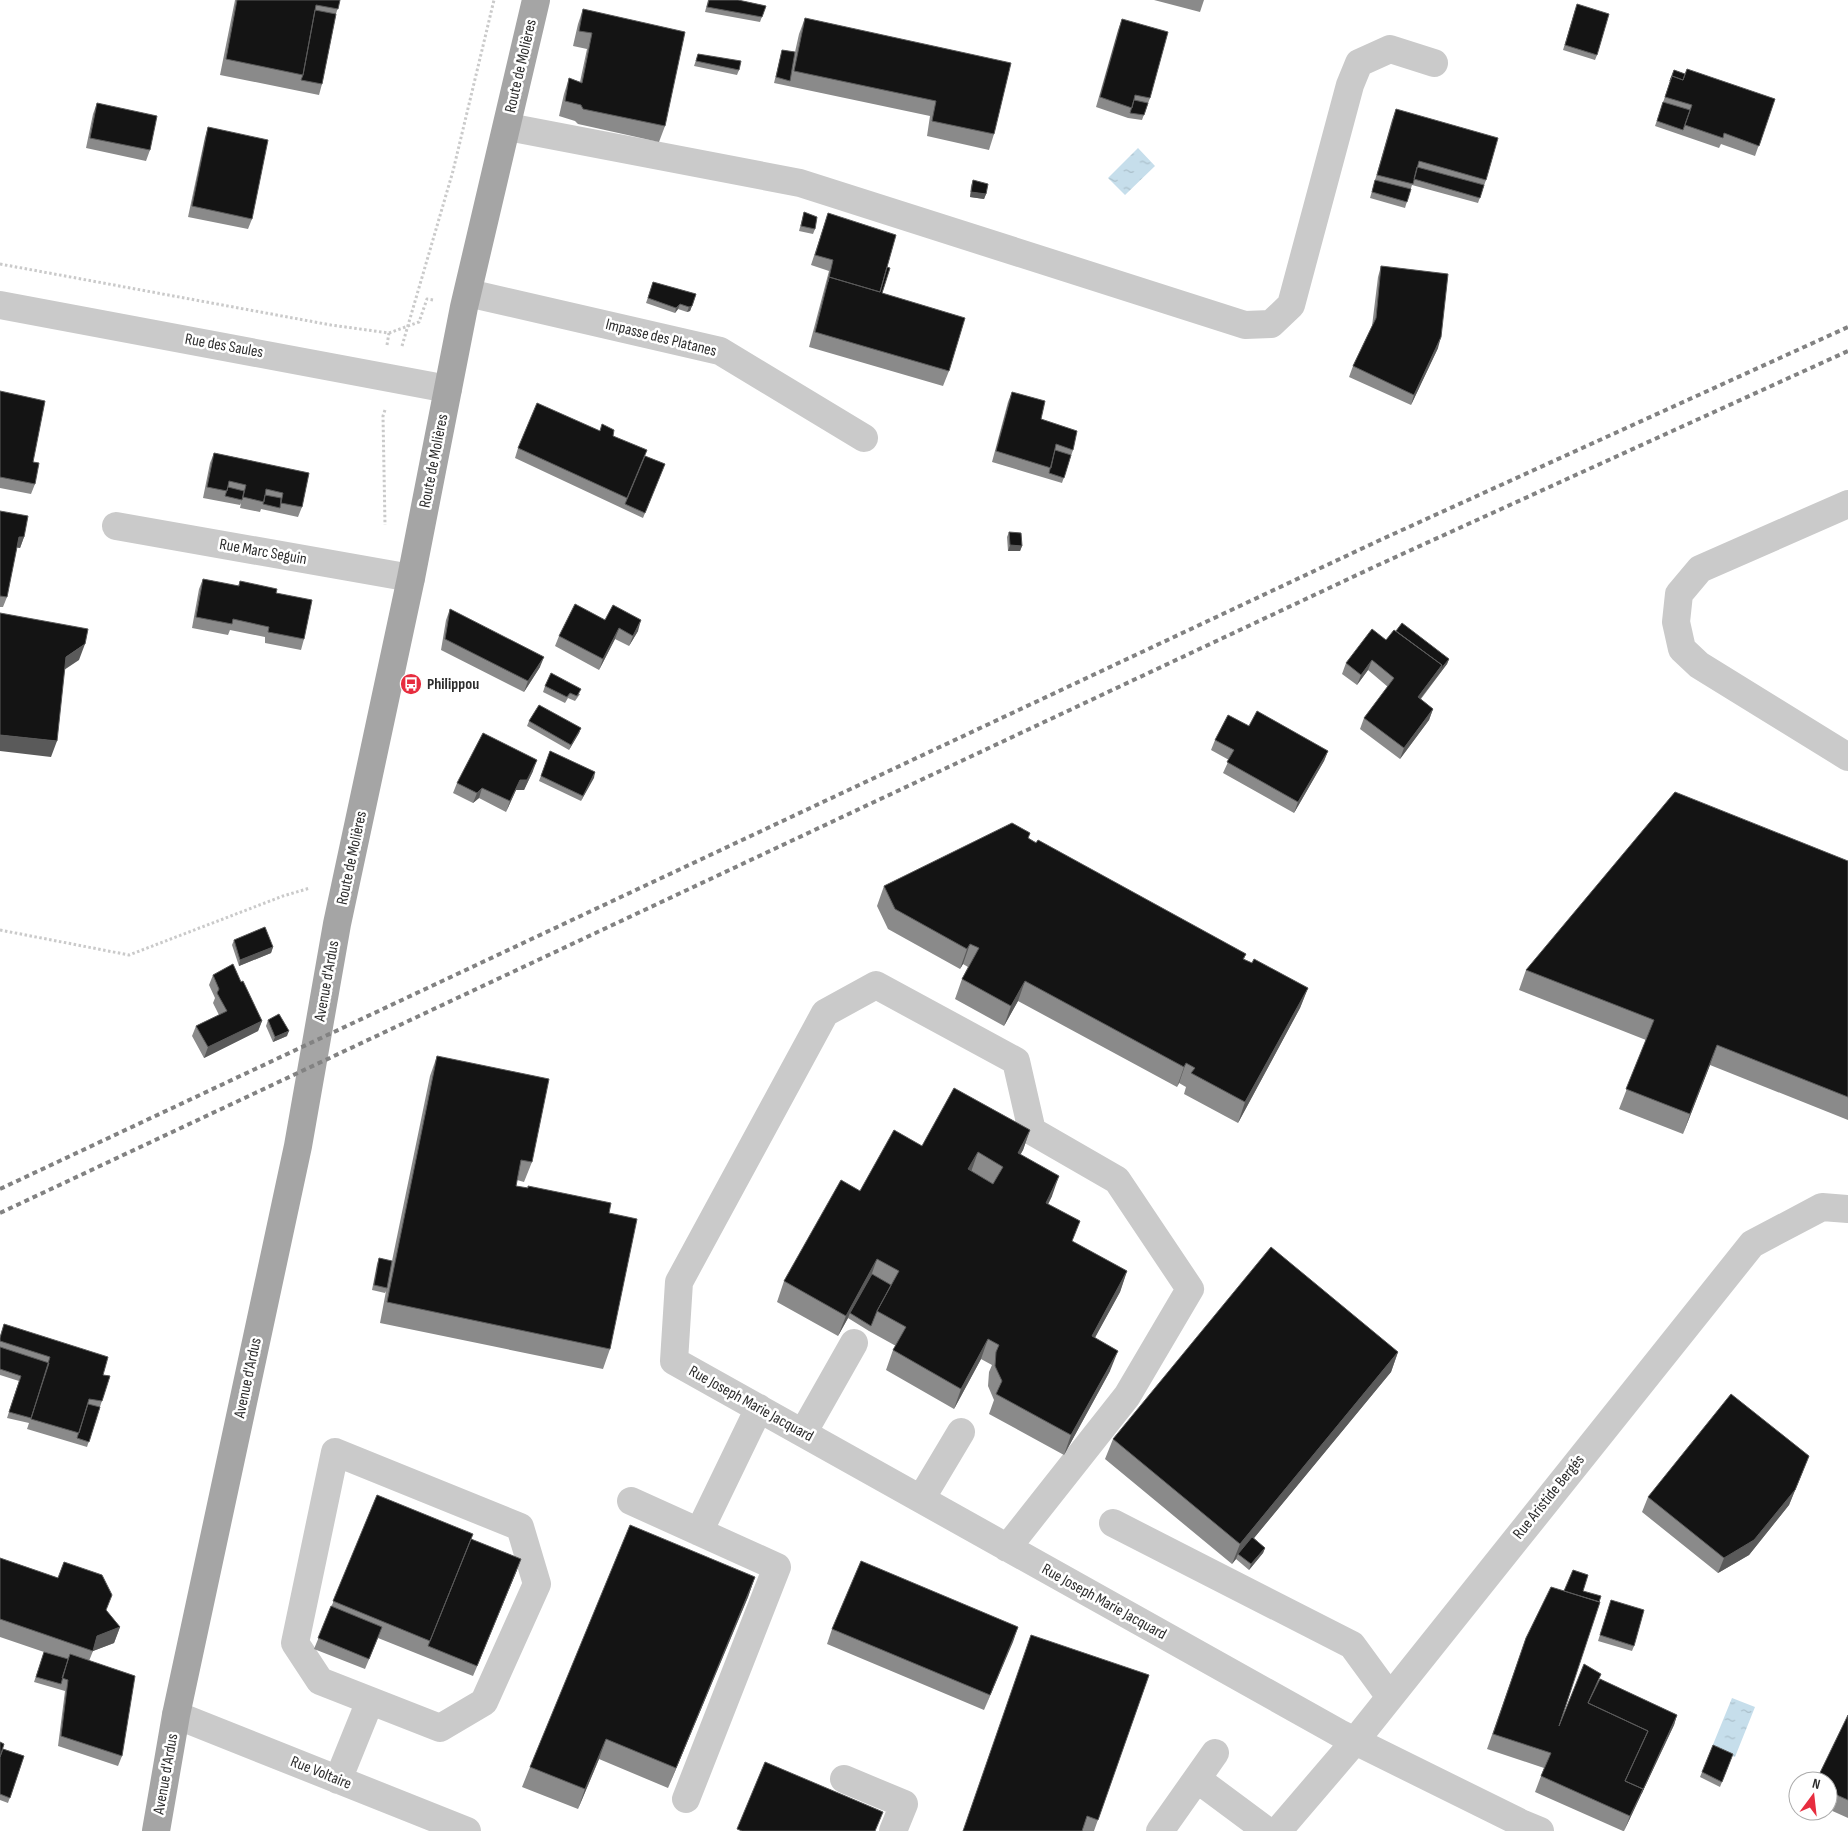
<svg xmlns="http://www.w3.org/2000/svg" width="1848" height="1831" font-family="'Sofia Sans Condensed',sans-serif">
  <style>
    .water { fill: url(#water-ripples) }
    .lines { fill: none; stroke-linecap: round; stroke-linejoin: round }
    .path { stroke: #cacaca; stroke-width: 3; stroke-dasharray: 2.5 2.5; stroke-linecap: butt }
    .minor { stroke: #cacaca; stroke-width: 28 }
    .major { stroke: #a5a5a5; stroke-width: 28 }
    .rail { stroke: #828282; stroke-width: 4; stroke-dasharray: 5 4; stroke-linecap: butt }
    .wall { fill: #8a8a8a }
    .shaded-wall { fill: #5a5a5a }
    .building { fill: #141414; stroke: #5a5a5a; fill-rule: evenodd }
    .labels { text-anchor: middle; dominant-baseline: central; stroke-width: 5; stroke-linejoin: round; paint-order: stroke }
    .street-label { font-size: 16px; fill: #2d2d2d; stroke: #fff }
    .poi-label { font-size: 16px; font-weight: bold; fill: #2d2d2d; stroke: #fff; text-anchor: start }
  </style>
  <defs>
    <pattern id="water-ripples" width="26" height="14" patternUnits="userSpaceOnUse" patternTransform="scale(1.25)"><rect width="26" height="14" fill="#c6deeb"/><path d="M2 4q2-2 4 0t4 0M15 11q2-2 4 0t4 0" fill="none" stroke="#aabfca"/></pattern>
  </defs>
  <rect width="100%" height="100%" fill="#fff"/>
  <path class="water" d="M1138 148 1155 166 1125 195 1108 178Z
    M1732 1698 1755 1707 1735 1757 1712 1747Z"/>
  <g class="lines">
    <path class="path" d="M0 264 331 325 389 333 419 322 427 299 433 300
      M387 345 389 333
      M402 346 453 171 494 0
      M385 410 383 416 385 525
      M0 930 129 955 283 896 310 888"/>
    <path class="minor" d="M508 127 800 183 1245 325 1271 324 1291 305 1350 85 1359 63 1390 49 1434 63
      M468 293 720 351 864 438
      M0 305 448 389
      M1848 504 1700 569 1679 594 1676 622 1682 649 1699 665 1848 757
      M116 526 411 578
      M803 1433 854 1343
      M335 1452 520 1527 537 1584 484 1702 440 1728 320 1681 295 1643Z
      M921 1499 961 1432
      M631 1501 777 1567 686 1799
      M1113 1523 1352 1645 1390 1697
      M699 1532 759 1408
      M1007 1548 1127 1396 1190 1289 1117 1180 1032 1131 1016 1061 876 985 825 1013 679 1282 674 1361 1339 1733 1523 1824 1540 1831
      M176 1715 467 1831
      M844 1779 904 1804 893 1831
      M1197 1779 1267 1831
      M338 1780 370 1701
      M1160 1831 1215 1753
      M1278 1831 1355 1741 1752 1244 1822 1207 1848 1209"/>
    <path class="major" d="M156 1831 176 1715 298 1146 337 924 411 578 464 307 536 0"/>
    <path class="rail" d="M0 1189 1378 541 1848 327
      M0 1213 1376 566 1848 351"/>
  </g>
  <path class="wall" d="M235 0H340L336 14 322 84 319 95 220 75Z
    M708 0H738L766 6 760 22 705 12Z
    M1154 0H1204L1200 12Z
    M583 9 665 126 659 142 578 124 575 121 559 116 564 94 569 78 580 82 587 49 573 46 578 24Z
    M1575 10 1597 55 1595 60 1563 50Z
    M805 18 994 134 989 150 927 136 930 116 774 83 782 50 795 52 799 34Z
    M1122 19 1150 98 1142 120 1128 118 1096 107 1118 30Z
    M698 54 739 70 737 75 694 66Z
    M1674 70 1685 74 1775 99 1755 156 1721 144 1719 148 1655 126Z
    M97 103 150 150 146 161 86 148 93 114Z
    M1396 109 1486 180 1478 203 1412 185 1405 208 1370 198 1392 120Z
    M208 127 252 219 248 229 188 217 205 137Z
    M973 180 986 194 984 199 970 197 971 186Z
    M804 212 815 229 813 234 799 231Z
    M828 213 885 274 882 293 949 371 943 386 809 347 829 271 811 265Z
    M1381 266 1438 348 1411 405 1349 377 1353 366 1372 326 1378 277Z
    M653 282 696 294 690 311 687 312 678 309 675 313 646 303Z
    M0 391 33 462 35 484 31 494 0 488Z
    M1012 392 1073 450 1062 483 992 462 1008 402Z
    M613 436 645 456 665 464 643 518 515 458 518 448Z
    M214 453 309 473 302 507 298 517 261 509 260 512 240 508 241 503 240 505 203 498 210 463Z
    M0 511 24 537 20 548 16 547 7 597 3 607H0Z
    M1009 532 1022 546 1020 551H1008L1007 537Z
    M203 579 238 586 240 581 276 593 304 639 301 650 265 643V637L230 630 228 635 192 628 199 589Z
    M450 609 540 667 524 692 441 650 446 620Z
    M605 620 638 631 629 646 615 639 599 670 555 646 559 636Z
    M1386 640 1449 659 1447 664 1421 699 1433 709 1429 720 1400 759 1360 729 1364 718 1388 687 1368 670 1357 685 1342 674 1346 663Z
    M545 686 580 694 575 701 568 698 565 703 543 692Z
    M529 721 581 728 579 733 569 750 527 726Z
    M1249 726 1328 751 1324 761 1294 813 1223 773 1229 760 1211 750 1215 740Z
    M550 751 595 772 581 801 539 781Z
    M533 771 524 790H516L506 812 479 798 473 803 453 793 457 783Z
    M1030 833 1028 838 1246 954 1244 959 1252 963 1308 988 1300 1008 1238 1123 1184 1094 1186 1087 1179 1083 1177 1087 1018 1001 1004 1026 955 999 962 979 968 967 963 964 960 969 888 929 877 906 884 886Z
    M1848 861V1120L1710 1065 1683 1134 1619 1109 1646 1040 1519 990 1526 970Z
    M234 940 273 947 271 953 239 966 232 945Z
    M213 975 241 982 262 1021 258 1031 204 1058 192 1036 196 1026 219 1015 213 1003 215 998 209 985Z
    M268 1020 287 1036 273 1042 266 1026Z
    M437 1056 532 1162 524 1182 517 1180 516 1186 609 1213 610 1349 603 1369 380 1323 386 1291 385 1293 372 1290 377 1264 379 1258 392 1261 430 1076Z
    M1030 1130 1023 1150 1020 1155 1052 1196 1048 1204 1073 1242 1127 1271 1120 1292 1095 1337 1110 1371 1064 1455 989 1414 994 1400 988 1386 989 1372 992 1365 981 1359 954 1409 886 1370 893 1350 896 1346 869 1331 848 1318 838 1336 777 1302 784 1281 860 1191 922 1146Z
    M4 1324 103 1375 110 1376 87 1447 27 1429 32 1414 29 1423 7 1418 19 1381 0 1375V1336Z
    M1398 1352 1391 1372 1254 1538 1265 1548 1263 1553 1249 1570 1236 1559 1232 1564 1105 1459 1113 1439Z
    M1803 1471 1789 1505 1749 1555 1718 1573 1642 1512 1648 1497Z
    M377 1495 471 1539 517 1570 473 1676 378 1638 365 1669 314 1649Z
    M0 1558 58 1578 64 1562 106 1610 120 1627 114 1643 93 1651 89 1661 122 1756 118 1766 58 1746 65 1691 34 1682 44 1652 0 1637Z
    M755 1577 748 1597 668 1788 599 1759 578 1809 522 1787 530 1767Z
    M1564 1591H1583L1559 1726 1600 1679 1677 1715 1674 1725 1624 1831H1623L1535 1792 1544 1768 1487 1749 1526 1638Z
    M1611 1600 1634 1646 1632 1651 1598 1641Z
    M1018 1627 984 1710 827 1644 832 1629Z
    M1149 1675 1094 1831H963Z
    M1848 1715V1818L1828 1809V1781Z
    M0 1742 3 1749 24 1756 8 1803 0 1800Z
    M1733 1754 1720 1787 1700 1777 1702 1772Z"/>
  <path class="shaded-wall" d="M971 192 986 194 984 199 970 197Z
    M680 304 678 309 675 313 676 308Z
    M692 306 690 311 687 312 689 307Z
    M1441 337 1438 348 1411 405 1414 395Z
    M19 537H24L20 548 15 547Z
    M1010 545 1022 546 1020 551H1008Z
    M641 620 638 631 629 646 633 636Z
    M619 628 615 639 599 670 603 659Z
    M85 644 79 660 61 672 66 657Z
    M544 657 540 667 524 692 528 681Z
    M1449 659 1447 664 1414 707 1418 697 1442 665Z
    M1372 660 1368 670 1357 685 1361 675Z
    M1433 709 1429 720 1400 759 1404 748Z
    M581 728 579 733 569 750 571 745Z
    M0 735 57 741 51 757 0 751Z
    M1328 751 1324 761 1294 813 1298 802Z
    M537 760 533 771 524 790H516L506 812 510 801 520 780Z
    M595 772 594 778 581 801 583 796Z
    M482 788 479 798 473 803 477 793Z
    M970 944 963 964 960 969 967 949Z
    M273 947 271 953 239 966 240 960Z
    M1025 981 1018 1001 1004 1026 1011 1006Z
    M1308 988 1300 1008 1238 1123 1245 1102Z
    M262 1021 258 1031 204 1058 208 1047Z
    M289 1031 287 1036 273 1042 275 1037Z
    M1717 1045 1710 1065 1683 1134 1690 1114Z
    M1186 1063 1179 1083 1177 1087 1184 1067Z
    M1030 1130 1023 1150 1010 1173 1018 1153Z
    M978 1152 971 1172 968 1169Z
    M1059 1176 1052 1196 1039 1223 1046 1203Z
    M877 1259 870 1279 850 1313 848 1318 838 1336 846 1316Z
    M1127 1271 1120 1292 1085 1356 1092 1336Z
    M988 1339 981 1359 954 1409 961 1389Z
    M1118 1351 1110 1371 1064 1455 1071 1435Z
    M1398 1352 1391 1372 1240 1555 1238 1554 1236 1559 1232 1564 1240 1544Z
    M1809 1456 1789 1505 1749 1555 1718 1573 1724 1558Z
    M1265 1548 1263 1553 1249 1570 1251 1564Z
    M521 1559 517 1570 473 1676 477 1666Z
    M755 1577 748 1597 668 1788 676 1768Z
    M120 1627 114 1643 93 1651 97 1636Z
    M1018 1627 1013 1642 984 1710 990 1695Z
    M1677 1715 1674 1725 1624 1831 1630 1816Z
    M606 1739 599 1759 578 1809 585 1789Z"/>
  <path class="building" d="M237 0H340L338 9 316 5 303 75 226 59Z
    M709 0H738L766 6 762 17 707 7Z
    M1577 4 1609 14 1597 55 1565 45Z
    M583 9 685 32 665 126 583 109 581 105 565 101 569 78 582 83 592 33 579 31Z
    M315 10 336 14 322 84 301 80 303 75Z
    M805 18 1011 63 994 134 932 121 936 101 794 71Z
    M1122 19 1168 32 1150 98 1135 95 1132 108 1100 97Z
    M782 50 795 52 790 81 776 77Z
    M698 54 741 61 739 70 696 61Z
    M1687 69 1775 99 1759 146 1724 133 1723 138 1685 125 1692 105 1665 97 1672 76 1683 80Z
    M1674 70 1685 74 1683 80 1672 76 1670 81Z
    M1134 100 1148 103 1144 115 1130 113Z
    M1663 102 1690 110 1683 130 1657 121Z
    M97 103 157 116 150 150 90 138Z
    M1396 109 1498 138 1486 180 1419 161 1413 184 1377 175Z
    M208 127 268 140 252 219 192 206Z
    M1417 167 1484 185 1480 198 1414 179Z
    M973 180 988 184 986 194 971 192Z
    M1375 180 1411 189 1407 202 1372 192Z
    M804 212 817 217 815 229 801 226Z
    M828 213 896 235 880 292 829 277 828 282 833 260 815 255Z
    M1381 266 1448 274 1441 337 1414 395 1353 366 1376 318Z
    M887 267 890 268 882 293 965 318 949 371 815 332 829 277 880 292Z
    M653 282 696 294 692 306 689 307 680 304 676 308 648 298Z
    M0 391 45 401 33 462 39 463 35 484 0 477Z
    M1012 392 1045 401 1041 419 1077 431 1073 450 1056 444 1051 468 996 451Z
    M537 403 600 431 602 424 614 430 613 436 647 450 627 498 518 448Z
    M1055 450 1071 455 1064 478 1049 473Z
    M214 453 309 473 302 507 281 503 283 493 266 489 264 502 243 497 246 485 229 481 227 491 207 487Z
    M645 456 665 464 645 513 625 504Z
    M228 487 244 491 242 500 225 496Z
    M265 495 281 498 280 508 263 504Z
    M0 511 28 516 24 537H19L7 597 0 596Z
    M1009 532 1021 533 1022 546 1010 545Z
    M203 579 239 586 240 581 277 589 276 593 312 600 304 639 268 632 269 627 233 619 232 624 196 617Z
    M575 604 605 620 613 605 641 620 633 636 619 628 603 659 559 636Z
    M450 609 544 657 528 681 445 639Z
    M0 613 88 629 85 644 66 657 57 741 0 735Z
    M1402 623 1449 659 1440 670 1442 665 1396 631Z
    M1372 629 1386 640 1394 630 1442 665 1418 697 1433 709 1404 748 1364 718 1394 678 1372 660 1361 675 1346 663Z
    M551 673 581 689 577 696 570 693 567 697 545 686Z
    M539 705 581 728 571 745 529 721Z
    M1257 711 1328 751 1298 802 1227 762 1234 750 1215 740 1228 715 1249 726Z
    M483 733 537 760 527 780H520L510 801 482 788 477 793 457 783Z
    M550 751 595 772 583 796 541 776Z
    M1675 792 1848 861V1097L1717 1045 1690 1114 1626 1089 1654 1020 1526 970Z
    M1012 823 1030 833 1028 838 1036 843 1038 840 1246 954 1243 959 1252 963 1254 959 1308 988 1245 1102 1191 1073 1195 1068 1186 1063 1184 1067 1025 981 1011 1006 962 979 979 948 970 944 967 949 895 909 884 886Z
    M265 927 273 947 240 960 234 940Z
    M233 964 241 982 243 981 262 1021 208 1047 196 1026 227 1011 217 993 219 989 213 975Z
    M279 1014 289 1031 275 1037 268 1020Z
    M437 1056 549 1079 532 1162 521 1160 516 1186 528 1188V1186L611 1203 609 1213 637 1219 610 1349 387 1302Z
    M954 1088 1030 1130 1018 1153 1059 1176 1046 1203 1080 1221 1072 1241 1127 1271 1092 1336 1118 1351 1071 1435 996 1394 1002 1381 995 1366 996 1352 999 1345 988 1339 961 1389 893 1350 906 1327 877 1311 899 1271 877 1259 846 1316 784 1281 841 1180 860 1191 894 1130 922 1146ZM978 1152 1003 1167 993 1184 968 1169Z
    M1271 1247 1398 1352 1240 1544 1113 1439Z
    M379 1258 392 1261 387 1288 374 1285Z
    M872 1274 891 1285 877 1311 871 1326 850 1313Z
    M4 1324 108 1357 103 1375 110 1376 102 1401 89 1399 79 1433 31 1419 50 1357 0 1341V1338Z
    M0 1347 49 1363 31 1418 9 1412 21 1376 0 1369Z
    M1731 1394 1809 1456 1795 1490 1754 1540 1724 1558 1648 1497Z
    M88 1404 100 1407 89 1442 77 1438Z
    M377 1495 473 1534 430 1641 333 1601Z
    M630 1525 755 1577 676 1768 606 1739 585 1789 530 1767Z
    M1252 1537 1265 1548 1251 1564 1238 1554Z
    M471 1539 521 1559 477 1666 428 1646Z
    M0 1558 58 1578 64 1562 102 1575 112 1595 106 1610 120 1627 97 1636 93 1651 0 1619Z
    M861 1561 1018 1627 990 1695 832 1629Z
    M1573 1570 1588 1575 1583 1591 1601 1596 1599 1602 1564 1591Z
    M1551 1587 1600 1602 1559 1726 1584 1664 1601 1674 1588 1703 1648 1731 1625 1781 1643 1789 1630 1816 1541 1776 1551 1753 1493 1734 1526 1638Z
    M1611 1600 1644 1610 1634 1646 1600 1635Z
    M331 1606 382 1627 369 1659 318 1638Z
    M1031 1635 1149 1675 1098 1820 1087 1816 1082 1831H963Z
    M44 1652 68 1659 61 1684 36 1677Z
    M70 1654 135 1676 122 1756 61 1736 68 1680 62 1678Z
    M1600 1679 1677 1715 1641 1794 1643 1789 1625 1781 1648 1731 1588 1703Z
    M1848 1715V1800L1828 1791V1781H1816Z
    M0 1742 4 1744 0 1757Z
    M1713 1745 1733 1754 1722 1782 1702 1772Z
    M3 1749 24 1756 10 1798 0 1794V1757Z
    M765 1762 883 1812 875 1831H742L737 1829Z"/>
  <defs>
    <g id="bus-disc" transform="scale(1.125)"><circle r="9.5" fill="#e72d3f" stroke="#fff"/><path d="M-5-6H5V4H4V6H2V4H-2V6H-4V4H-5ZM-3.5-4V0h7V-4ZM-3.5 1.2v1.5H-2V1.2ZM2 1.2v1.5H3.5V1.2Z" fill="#fff"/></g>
  </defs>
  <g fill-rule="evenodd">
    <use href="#bus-disc" x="411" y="684"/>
  </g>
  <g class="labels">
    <g class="street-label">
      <text transform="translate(521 66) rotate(-77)">Route de Molières</text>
      <text transform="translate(661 338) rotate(14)">Impasse des Platanes</text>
      <text transform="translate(224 346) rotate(10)">Rue des Saules</text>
      <text transform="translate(434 461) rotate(-79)">Route de Molières</text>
      <text transform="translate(263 552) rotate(10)">Rue Marc Seguin</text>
      <text transform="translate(352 858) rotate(-78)">Route de Molières</text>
      <text transform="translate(327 981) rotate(-80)">Avenue d'Ardus</text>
      <text transform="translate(248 1378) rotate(-78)">Avenue d'Ardus</text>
      <text transform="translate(751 1404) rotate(29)">Rue Joseph Marie Jacquard</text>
      <text transform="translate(1549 1497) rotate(-51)">Rue Aristide Bergés</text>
      <text transform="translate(1104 1602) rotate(29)">Rue Joseph Marie Jacquard</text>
      <text transform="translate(321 1773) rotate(22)">Rue Voltaire</text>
      <text transform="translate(166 1774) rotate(-80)">Avenue d'Ardus</text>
    </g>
    <g class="poi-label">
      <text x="427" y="684">Philippou</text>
    </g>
  </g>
  <g transform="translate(1813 1796) rotate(15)"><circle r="24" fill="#ffffff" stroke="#ababab"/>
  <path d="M0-4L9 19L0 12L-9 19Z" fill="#e72d3f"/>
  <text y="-8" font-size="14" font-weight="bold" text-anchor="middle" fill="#2d2d2d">N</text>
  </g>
</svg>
